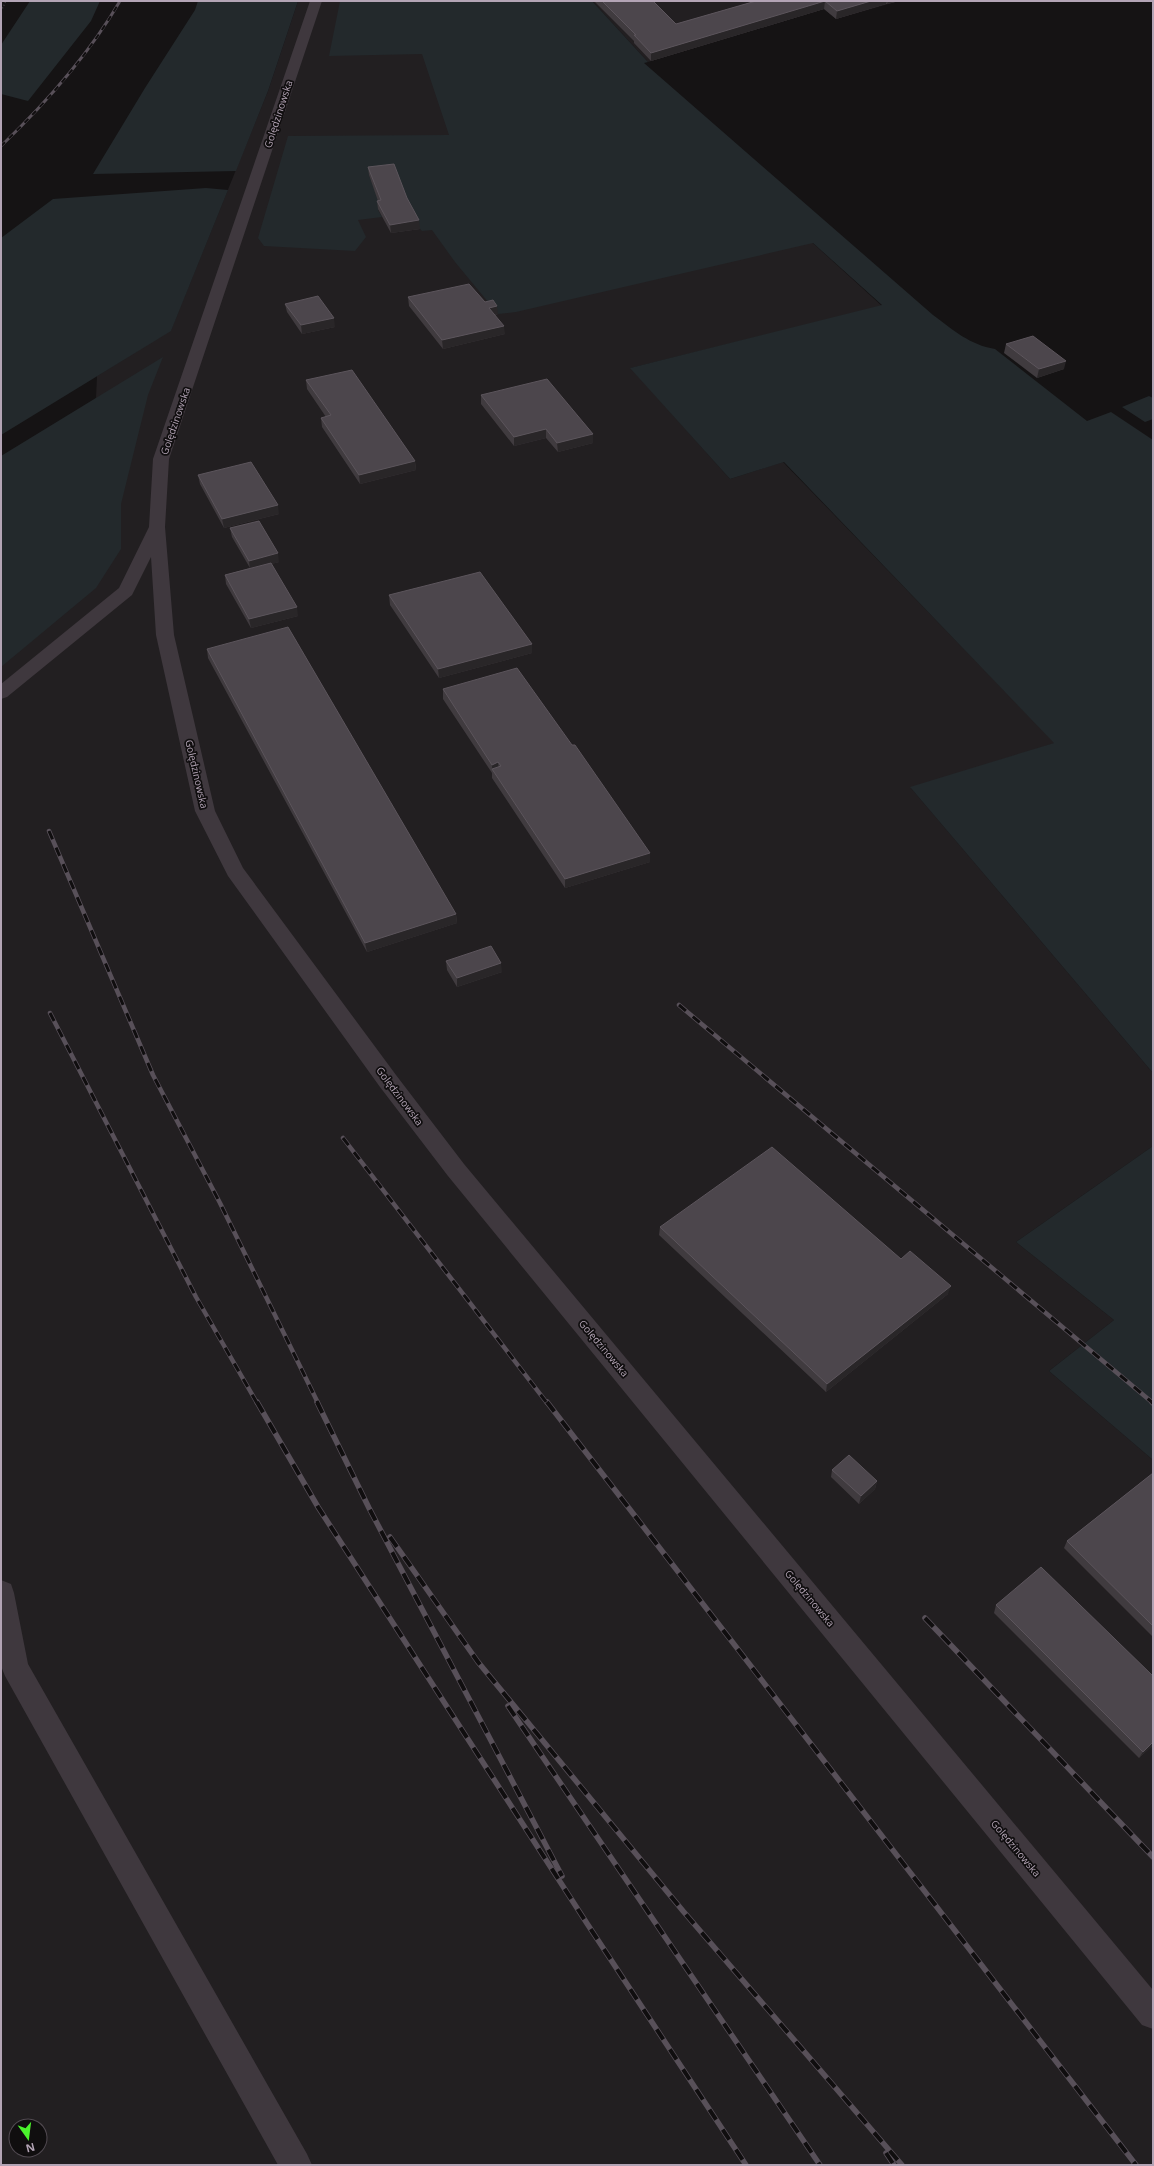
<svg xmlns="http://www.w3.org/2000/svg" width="1154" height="2166" font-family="'Open Sans',sans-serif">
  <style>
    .built { fill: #221f21; fill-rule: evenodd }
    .green { fill: #23292c }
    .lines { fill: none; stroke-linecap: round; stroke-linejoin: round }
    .path { stroke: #453e46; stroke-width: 1.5; stroke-dasharray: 1 2; stroke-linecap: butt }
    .service { fill: #3f383e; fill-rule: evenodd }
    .rail-far2-casing { stroke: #585059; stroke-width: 3 }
    .rail-far1-casing { stroke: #585059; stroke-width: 4.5 }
    .rail-casing { stroke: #585059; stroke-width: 5.5 }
    .rail-far2 { stroke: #100e0f; stroke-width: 2; stroke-dasharray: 5.5; stroke-linecap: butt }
    .rail-far1 { stroke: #100e0f; stroke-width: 3; stroke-dasharray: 9; stroke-linecap: butt }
    .rail { stroke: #100e0f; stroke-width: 4; stroke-dasharray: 12; stroke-linecap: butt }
    .wall { fill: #403b3f }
    .shaded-wall { fill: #292628 }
    .building { fill: #4c464c; stroke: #5c555c }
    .labels { text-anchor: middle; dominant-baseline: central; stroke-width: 3.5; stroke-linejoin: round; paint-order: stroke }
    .street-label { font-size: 10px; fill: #b3a4b5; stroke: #100e0f }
  </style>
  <rect width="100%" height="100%" fill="#151314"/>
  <path class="built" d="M298 1H547L882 306 631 368 730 479 783 462 1055 743 911 788 1153 1073V1146L1016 1242 1114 1320 1049 1371 1153 1460V2165H1V560L96 398 97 376 171 330 268 91ZM16 2126H40V2150H16Z
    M592 1H899L836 19 824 9 648 62Z"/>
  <path class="green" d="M30 1H100L91 21 28 101 1 94V45Z
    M198 1H298L268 91 236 171 93 174 145 88 195 10Z
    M340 1H592L648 62 644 63 933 315C953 330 970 345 995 349L1087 421 1111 412 1153 440V1073L910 787 1054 743 784 462 730 479 630 368 882 305 813 243 516 312 498 314 455 262 432 230 422 231 369 175 382 209 378 210 382 217 358 220 366 237 355 251 264 246 258 238 288 136 449 135 422 54 329 56Z
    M206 188 228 190 171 331 1 435V238L53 199Z
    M163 357 148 395 121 504V549L96 588 1 667V456Z
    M1149 396 1153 398V419L1145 422 1122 407Z
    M1153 1146V1460L1049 1371 1114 1320 1016 1242Z"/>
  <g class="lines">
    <path class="path" d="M1 11 6 1"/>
    <path class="service" d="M310 1H322L169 459 165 527 174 635 215 811 243 868 396 1075 464 1164 1153 1990V2029L1142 2025 448 1176 380 1087 228 876 195 811 156 635 151 557 132 595 7 697 1 699V684L119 588 149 527 153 459Z
      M1 1580 11 1584 14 1593 28 1664 307 2154 312 2165H278L5 1676 1 1666Z"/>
    <g class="rail-far2-casing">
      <path id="rail-far2" d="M1 146C47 102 88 56 120 1"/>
    </g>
    <g class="rail-far1-casing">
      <path id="rail-far1" d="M49 831 153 1075 220 1203 318 1403
        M679 1005 1153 1403
        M50 1013 196 1297 257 1403
        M343 1138 547 1403"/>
    </g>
    <g class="rail-casing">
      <path id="rail" d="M257 1402 318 1507 588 1925 746 2165
        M317 1402 369 1508 562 1876
        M547 1402 1136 2165
        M1152 1402 1153 1403
        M390 1537 478 1662 683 1911 902 2165
        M925 1618 1153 1857
        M508 1706 820 2165
        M886 2153 894 2165"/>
    </g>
    <use href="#rail-far2" class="rail-far2"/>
    <use href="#rail-far1" class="rail-far1"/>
    <use href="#rail" class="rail"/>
  </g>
  <path class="wall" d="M594 1H653L676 24 756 1H899L887 4H886L836 19 824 9 651 61 634 43V41Z
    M368 167 407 198 420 229 391 233 378 209 377 201H378L369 175Z
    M408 297 485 302 498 314 495 315 505 334 443 349 409 306Z
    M285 304 335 327 302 334 287 312Z
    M1006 344 1064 369 1037 378 1004 353Z
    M306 380 415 461 416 470 360 484 322 427 321 418 326 417 307 389Z
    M481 395 593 443 558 452 546 438 514 446 481 404Z
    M198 475 279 514 224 528 200 484Z
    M230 528 279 562 271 564 298 616 251 628 226 584 225 575 250 568 232 537Z
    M389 595 532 653 439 678 390 605Z
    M207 649 456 914 457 923 367 952 208 658Z
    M443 689 650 862 565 888 492 778V773L443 699Z
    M446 961 502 972 457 987 447 970Z
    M660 1227 901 1259 948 1294 826 1392 659 1235Z
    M832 1470 877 1481 875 1489 859 1504 831 1477Z
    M1153 1473V1637L1064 1548 1067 1541Z
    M996 1605 1153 1676V1745L1139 1758 994 1613Z"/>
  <path class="shaded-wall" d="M825 1 824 9 651 61V53Z
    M871 1H887L886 4 836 19 837 11Z
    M888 1H899L887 4Z
    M419 220 420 229 391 233 390 225Z
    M497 306 498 314 489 316V308Z
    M334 318 335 327 302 334 301 325Z
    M504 326 505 334 443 349 442 340Z
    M1066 361 1064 369 1037 378 1039 369Z
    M546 429V438L514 446V437Z
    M593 434V443L558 452 557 443Z
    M415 461 416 470 360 484 359 475Z
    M278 505 279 514 224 528 222 519Z
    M278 553 279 562 250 570 249 561Z
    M297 607 298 616 251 628 249 619Z
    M532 644V653L439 678 438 669Z
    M498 762 499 772 492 769V765Z
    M650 853V862L565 888V879Z
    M456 914 457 923 367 952 365 943Z
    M501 963 502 972 457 987V978Z
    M951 1286 948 1294 826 1392 827 1384Z
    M877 1481 875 1489 859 1504 861 1496Z
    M1153 1742V1745L1139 1758 1143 1752Z"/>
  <path class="building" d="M602 1H653L676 24 756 1H871L837 11 825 1 651 53 634 35H636Z
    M394 164 407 198 419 220 390 225 377 201 381 200 368 167Z
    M469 284 485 302 493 300 497 306 489 308 504 326 442 340 408 297Z
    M318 296 334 318 301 325 285 304Z
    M1033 336 1066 361 1039 369 1006 344Z
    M352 370 415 461 359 475 321 418 331 415 306 380Z
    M547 379 593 434 557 443 546 429 514 437 481 395Z
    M251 462 278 505 222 519 198 475Z
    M259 521 278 553 249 561 230 528Z
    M271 563 297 607 249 619 225 575Z
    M480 572 532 644 438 669 389 595Z
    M288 627 456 914 365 943 207 649Z
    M517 668 572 745H575L650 853 565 879 492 769 501 766 498 762 492 765 443 689Z
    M491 946 501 963 457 978 446 961Z
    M772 1147 901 1259 910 1251 951 1286 827 1384 660 1227Z
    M849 1455 877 1481 861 1496 832 1470Z
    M1153 1473V1626L1067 1541Z
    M1041 1567 1153 1676V1742L1143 1752 996 1605Z"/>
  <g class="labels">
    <g class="street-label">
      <text transform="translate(278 114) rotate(-72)">Golędzinowska</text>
      <text transform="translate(175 421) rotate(-71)">Golędzinowska</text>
      <text transform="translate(197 774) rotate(77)">Golędzinowska</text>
      <text transform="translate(400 1096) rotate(53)">Golędzinowska</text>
      <text transform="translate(604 1348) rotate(50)">Golędzinowska</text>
      <text transform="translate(810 1598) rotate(50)">Golędzinowska</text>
      <text transform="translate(1016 1848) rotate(50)">Golędzinowska</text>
    </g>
  </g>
  <rect width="1154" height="2166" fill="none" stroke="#b3a4b5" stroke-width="4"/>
  <g transform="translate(28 2138) rotate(166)"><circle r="19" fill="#100e0f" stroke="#514a51"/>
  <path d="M0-3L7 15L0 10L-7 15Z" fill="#4af32c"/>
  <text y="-6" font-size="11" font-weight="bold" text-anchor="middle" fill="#b3a4b5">N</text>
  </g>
</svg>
